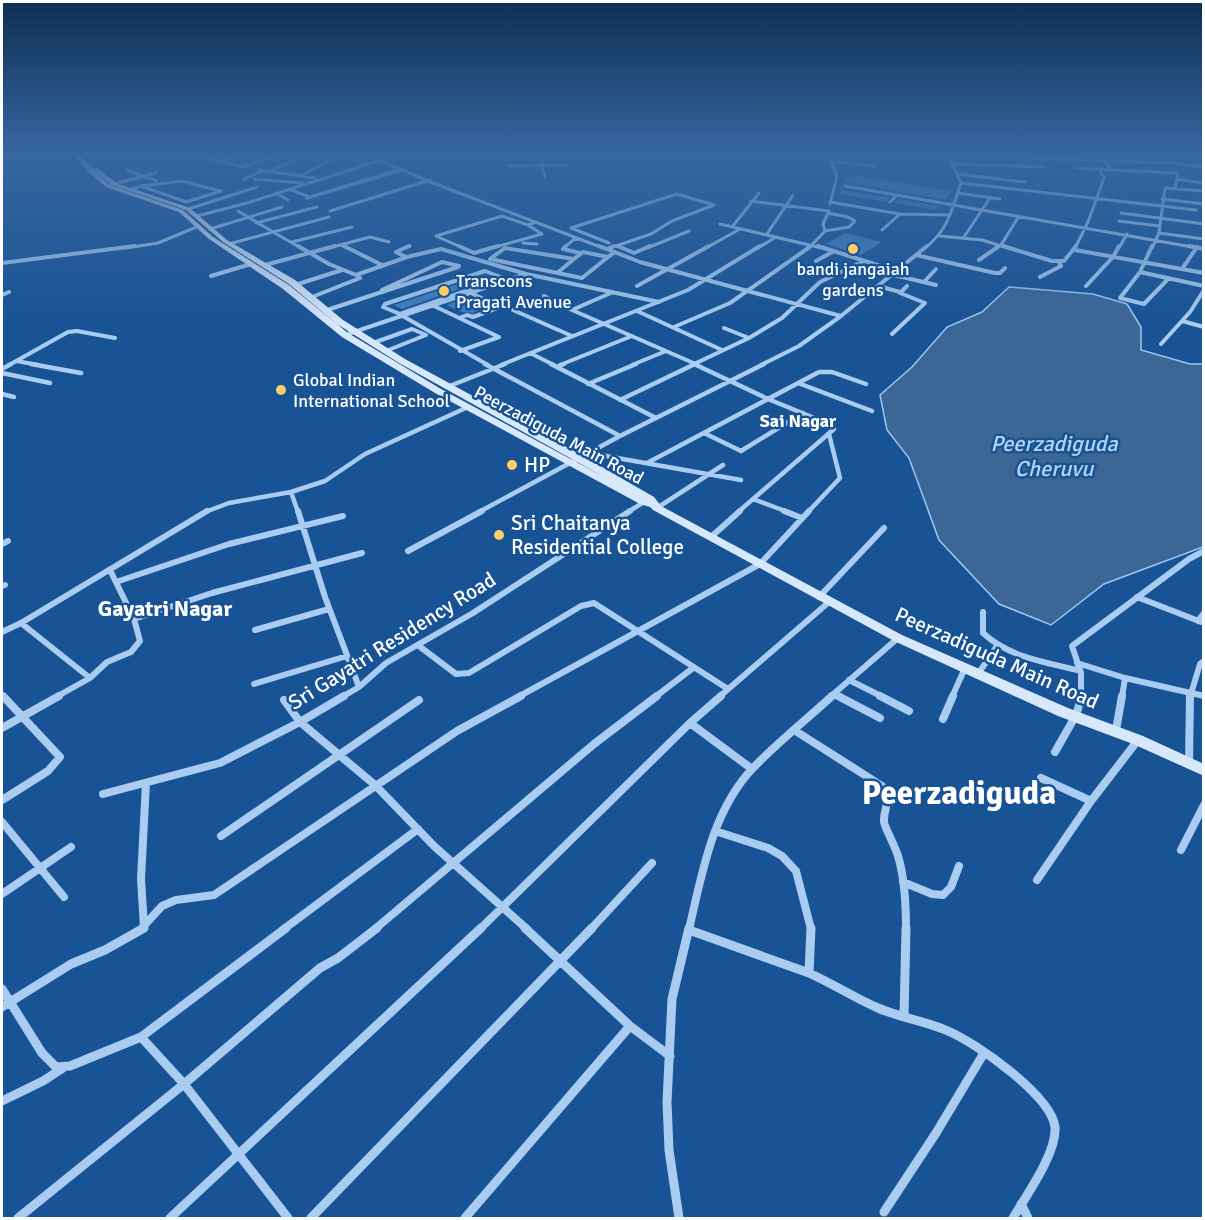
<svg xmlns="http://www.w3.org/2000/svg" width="1205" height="1220" font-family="Signika,sans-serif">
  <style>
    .water { fill: #3b6695; stroke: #9cc8f3; stroke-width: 1.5 }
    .building { fill: #417dbc }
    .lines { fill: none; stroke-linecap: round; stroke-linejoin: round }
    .street-far5 { stroke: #a9ccf0; stroke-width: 3 }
    .street-far4 { stroke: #a9ccf0; stroke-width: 4 }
    .street-far3 { stroke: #a9ccf0; stroke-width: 4.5 }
    .street-far2 { stroke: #a9ccf0; stroke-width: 6 }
    .street-far1 { stroke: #a9ccf0; stroke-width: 8 }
    .street { stroke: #a9ccf0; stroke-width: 9 }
    .secondary { fill: #d8e8fb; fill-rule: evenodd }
    .poi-dot { fill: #ffce69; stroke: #185395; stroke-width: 2 }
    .labels { text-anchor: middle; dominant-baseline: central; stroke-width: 5; stroke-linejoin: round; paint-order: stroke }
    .far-poi-label { font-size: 18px; fill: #fff; stroke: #185395; text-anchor: start }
    .far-neighbourhood-label { font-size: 18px; font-weight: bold; fill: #fff; stroke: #185395 }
    .far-street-label { font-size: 18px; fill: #fff; stroke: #185395 }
    .poi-label { font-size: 21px; fill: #fff; stroke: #185395; text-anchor: start }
    .street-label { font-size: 21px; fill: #fff; stroke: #185395 }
    .water-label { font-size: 22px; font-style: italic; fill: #b6d6f7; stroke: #185395 }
    .neighbourhood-label { font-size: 22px; font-weight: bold; fill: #fff; stroke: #185395 }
    .near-district-label { font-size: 33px; font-weight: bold; fill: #fff; stroke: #185395 }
  </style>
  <rect width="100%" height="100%" fill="#185395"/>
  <path class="water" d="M1009 287 1093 294 1127 304 1141 327V350L1190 364H1203V547L1104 584 1051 625 999 604 939 540 909 458 887 430 880 395 912 367 947 327 982 312Z"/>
  <path class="building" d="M851 175 953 191 945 200 846 182 840 184Z
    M842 188 844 190 889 198 886 202 839 194 843 190 839 189Z
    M898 199 939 206 935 210 894 203Z
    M845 233 882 242 861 255 826 244Z
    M485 275 491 278 402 309 394 305Z
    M470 297 489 306 473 313 462 312 446 305Z"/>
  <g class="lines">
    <path class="street-far5" d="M190 154 243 167 280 154
      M365 154 428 181 603 248
      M828 154 837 176 830 204
      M916 154 918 160
      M1098 154 1112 170
      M1160 154 1171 163
      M1174 154 1204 155
      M948 155 1171 163 1204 167
      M473 158 564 156
      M217 162 242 154
      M832 162 874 166
      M541 163 545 177
      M954 164 1045 167
      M508 166 567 165
      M1075 168 1174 173 1178 174 1175 188
      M401 169 307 198 403 170
      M127 170 157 181
      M259 170 315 178
      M271 171 306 154
      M957 174 1025 182
      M300 176 336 157
      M244 179 263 171
      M254 179 302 183
      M1176 179 1204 183
      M961 183 1196 210
      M110 185 156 173
      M141 186 182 181 220 191
      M845 186 1198 248
      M289 189 309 197
      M130 190 141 186 186 202 221 191
      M276 193 288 200
      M958 193 1000 199
      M1162 199 1204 204
      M751 201 829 211 823 224 825 231 809 248
      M830 202 900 214 950 215
      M890 202 897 195
      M188 209 257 187
      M238 211 273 232 329 217
      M330 211 430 180
      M1121 213 1204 224
      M197 216 247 203 381 160
      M1119 221 1159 226
      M256 223 317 207
      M720 224 822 248
      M528 225 536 222
      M732 227 759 193
      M210 229 282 207
      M882 230 900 214
      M825 231 849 227 855 221 848 217 828 213
      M1159 233 1204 239
      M767 234 793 195
      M940 236 982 240 1008 248
      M964 237 990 198
      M292 242 352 227
      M523 243 537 244
      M609 243 571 228 677 194 714 205 672 221 651 234 610 248
      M229 244 273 232 301 248
      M341 245 347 248
      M617 246 622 248
      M126 248 158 243 199 226
      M329 248 370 237 389 242
      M406 248 410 246
      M463 248 436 236 502 216 528 225
      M492 248 542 234 528 225
      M564 248 573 240 579 239
      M647 248 689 231
      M706 248 740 229
      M758 248 776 237
      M925 248C949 229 951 211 961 183L947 154
      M997 248 1001 245 1019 216
      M1075 248 1088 222 1104 178 1099 169
      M1119 248 1127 234
      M1152 248 1159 233 1165 188 1204 191"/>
    <path class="street-far4" d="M298 246 329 264 356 275
      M344 246 382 265
      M459 246 474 253 498 246
      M566 246 563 249 580 253
      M599 246 640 262 841 316
      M618 246 634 253 650 246
      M818 246 896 271
      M1003 246 1052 261H1064L1076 246
      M1152 246 1140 272 1120 298 1144 304 1169 278
      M1189 246 1204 249
      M505 248 490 259 582 278 608 257
      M507 248H505L574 259 583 252 608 257 615 252
      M607 249 614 246
      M1075 250 1204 273
      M916 255 995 273H1000L1005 268
      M406 257 396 252 409 246
      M979 260 999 246
      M816 261 834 251
      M2 263 135 246
      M265 265 335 246
      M1182 269 1197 247
      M485 271 503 278 400 314 383 307 385 304Z
      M1140 272 1204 286
      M557 273 574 259
      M894 275 936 285
      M211 276 251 264
      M1040 277 1061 266 1059 262
      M924 282 936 269
      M295 285 342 270
      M637 286 709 246
      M878 286 900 292
      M1086 286 1113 257 1119 246
      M382 290 442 262 459 266
      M613 292 572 310 698 365
      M2 295 9 292
      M544 296 572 310
      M312 297 360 278 356 275 407 257 441 249 526 274
      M432 305 499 337
      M327 310 458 267
      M513 310 572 336
      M637 311 722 350
      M401 315 488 365
      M459 318 467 315 473 317 500 307 469 292
      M1182 321 1204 327
      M674 327 730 303 811 246
      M892 334 925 303 900 293 907 286
      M345 335 526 274 659 302
      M749 338 782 318 820 282 864 261
      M373 343 412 329 426 335 386 351
      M1161 344 1190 312 1204 290
      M460 351 499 337
      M530 353 554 365
      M16 361 39 365
      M9 365 68 332 77 331 115 338
      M501 365 688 290 760 246
      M560 365 632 336
      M632 365 666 351
      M692 365 749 338 724 328
      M761 365 799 346 841 316 927 246"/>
    <path class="street-far3" d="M31 364 81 373
      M485 364 620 436
      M551 364 656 418
      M694 364 768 399 829 424 834 429 738 512
      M556 367 564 364
      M2 369 11 364
      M2 373 50 383
      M798 383 872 411
      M588 384 636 364
      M447 387 505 364
      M2 394 14 397
      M620 400 695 364
      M704 433 741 451 803 413
      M589 453 741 480
      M647 463 819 372H832L866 384
      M291 492 298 512
      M753 499 788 512
      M657 508 723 465
      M205 512 229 503 291 492 325 481 365 454 468 407
      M479 512 620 436 764 364
      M628 512 644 502
      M808 512 840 478 829 434"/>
    <path class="street-far2" d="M298 511 325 597 359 687
      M784 511 802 518
      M711 537 740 511
      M2 544 8 541
      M408 551 482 511
      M116 582 229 544 343 516
      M2 586 5 585
      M819 597 884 528
      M1137 597 1204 623
      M983 612V633C1010 658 1046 662 1080 671
      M134 619 212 593 362 553
      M1198 621 1204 613
      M21 623 90 678
      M255 630 329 609
      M2 632 21 623 207 511
      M419 646 456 674 469 673 581 606 594 603 728 689
      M1077 663 1125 678 1204 696
      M978 674 997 646
      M849 680 883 697
      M254 684 347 656
      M834 694 840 697
      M2 695 4 697
      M56 697 90 678 107 662 131 652 140 641 134 619 110 570
      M342 697 359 687 386 663 473 613 630 511
      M518 697 760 564 809 511
      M655 697 693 668
      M719 697 829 602
      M830 697 898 638
      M952 697 965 668
      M1081 697V673L1072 646 1189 559 1204 551
      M1122 697 1125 678
      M1190 697 1200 664 1204 661"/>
    <path class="street-far1" d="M838 696 880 718
      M880 696 909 711
      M284 700 300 722 375 785 434 846 527 929
      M943 719 953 696
      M690 723 752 769
      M2 728 59 696
      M794 730 882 786C893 804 883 806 884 822 884 826 896 848 898 856 905 879 906 905 906 929
      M1116 730 1122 696
      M1055 752 1076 715 1082 696
      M1189 763 1190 696
      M1041 778 1091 801
      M103 794 220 763 300 722 344 696
      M2 800 48 771 60 757 3 696
      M2 822 64 897
      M715 831 768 848 782 856 796 871 811 929
      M221 836 419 700
      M1181 850 1204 805
      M1037 880 1091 801 1138 740
      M903 882 932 894 943 895 951 887 959 866
      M2 894 71 847
      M144 927 141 879 146 783
      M141 929 162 906 176 900 214 895 457 731 521 696
      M284 929 418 829
      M375 929 594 744 657 696
      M480 929 690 723 721 696
      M591 929 652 863
      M689 929C702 874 712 811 753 768 778 742 806 720 832 696"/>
    <path class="street" d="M525 928 630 1026 670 1056
      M811 928 809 973C833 984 855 998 878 1008 901 1018 926 1021 948 1031 976 1043 1051 1095 1055 1127 1057 1153 1026 1196 1013 1218
      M689 930 809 973
      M2 989 42 1053 56 1067 70 1066 141 1037 184 1084 288 1218
      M2 1007 71 964 105 950 144 928
      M904 1017 906 928
      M141 1037 286 928
      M2 1101 43 1081 63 1068
      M1021 1204 1028 1218
      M884 1212 936 1133 984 1053
      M18 1218 184 1084 320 968 338 958 377 928
      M170 1218 481 928
      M311 1218 592 928
      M465 1218 630 1026
      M679 1218 669 1150 667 1102 672 999 689 928"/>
    <path class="secondary" d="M72 154H78L93 168H98L116 183 190 208 227 240 295 280 343 320 405 359 583 456 654 497 661 506 902 635 1068 708 1143 736 1204 764V776L1133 744 1058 716 894 641 653 510 650 507 640 504 435 393 342 337 283 289 209 239 179 212 106 187 87 171V169ZM94 171 112 185 186 210 223 242 289 284 337 324 399 363 606 478 441 389 348 333 289 285 213 237 183 210 110 185Z"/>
  </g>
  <linearGradient id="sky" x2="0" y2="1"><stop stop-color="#0d2e52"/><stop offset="0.47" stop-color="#3766a0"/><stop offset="1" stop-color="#3766a0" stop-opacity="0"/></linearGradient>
  <rect width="1205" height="325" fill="url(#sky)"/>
  <g class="poi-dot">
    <circle cx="853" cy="249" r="6"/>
    <circle cx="444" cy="291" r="6"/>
    <circle cx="281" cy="390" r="6"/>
    <circle cx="512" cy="465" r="6"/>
    <circle cx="499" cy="535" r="6"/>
  </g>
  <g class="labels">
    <g class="far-poi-label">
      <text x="853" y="269" text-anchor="middle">bandi jangaiah<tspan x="853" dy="21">gardens</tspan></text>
      <text x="456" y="281">Transcons<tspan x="456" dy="21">Pragati Avenue</tspan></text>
      <text x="293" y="380">Global Indian<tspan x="293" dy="21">International School</tspan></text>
    </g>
    <g class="far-neighbourhood-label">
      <text x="798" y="421">Sai Nagar</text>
    </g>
    <g class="far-street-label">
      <text transform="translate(559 435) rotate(28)">Peerzadiguda Main Road</text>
    </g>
    <g class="poi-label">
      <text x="524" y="465">HP</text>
      <text x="511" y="523">Sri Chaitanya<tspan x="511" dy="24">Residential College</tspan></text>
    </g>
    <g class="street-label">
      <text transform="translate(392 641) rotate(-32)">Sri Gayatri Residency Road</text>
      <text transform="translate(997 658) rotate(24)">Peerzadiguda Main Road</text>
    </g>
    <g class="water-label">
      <text x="1054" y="443">Peerzadiguda<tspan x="1054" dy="25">Cheruvu</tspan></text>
    </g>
    <g class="neighbourhood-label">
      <text x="165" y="608">Gayatri Nagar</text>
    </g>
    <g class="near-district-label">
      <text x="959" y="793">Peerzadiguda</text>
    </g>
  </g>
  <rect width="1205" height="1220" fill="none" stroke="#ffffff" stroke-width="6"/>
</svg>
